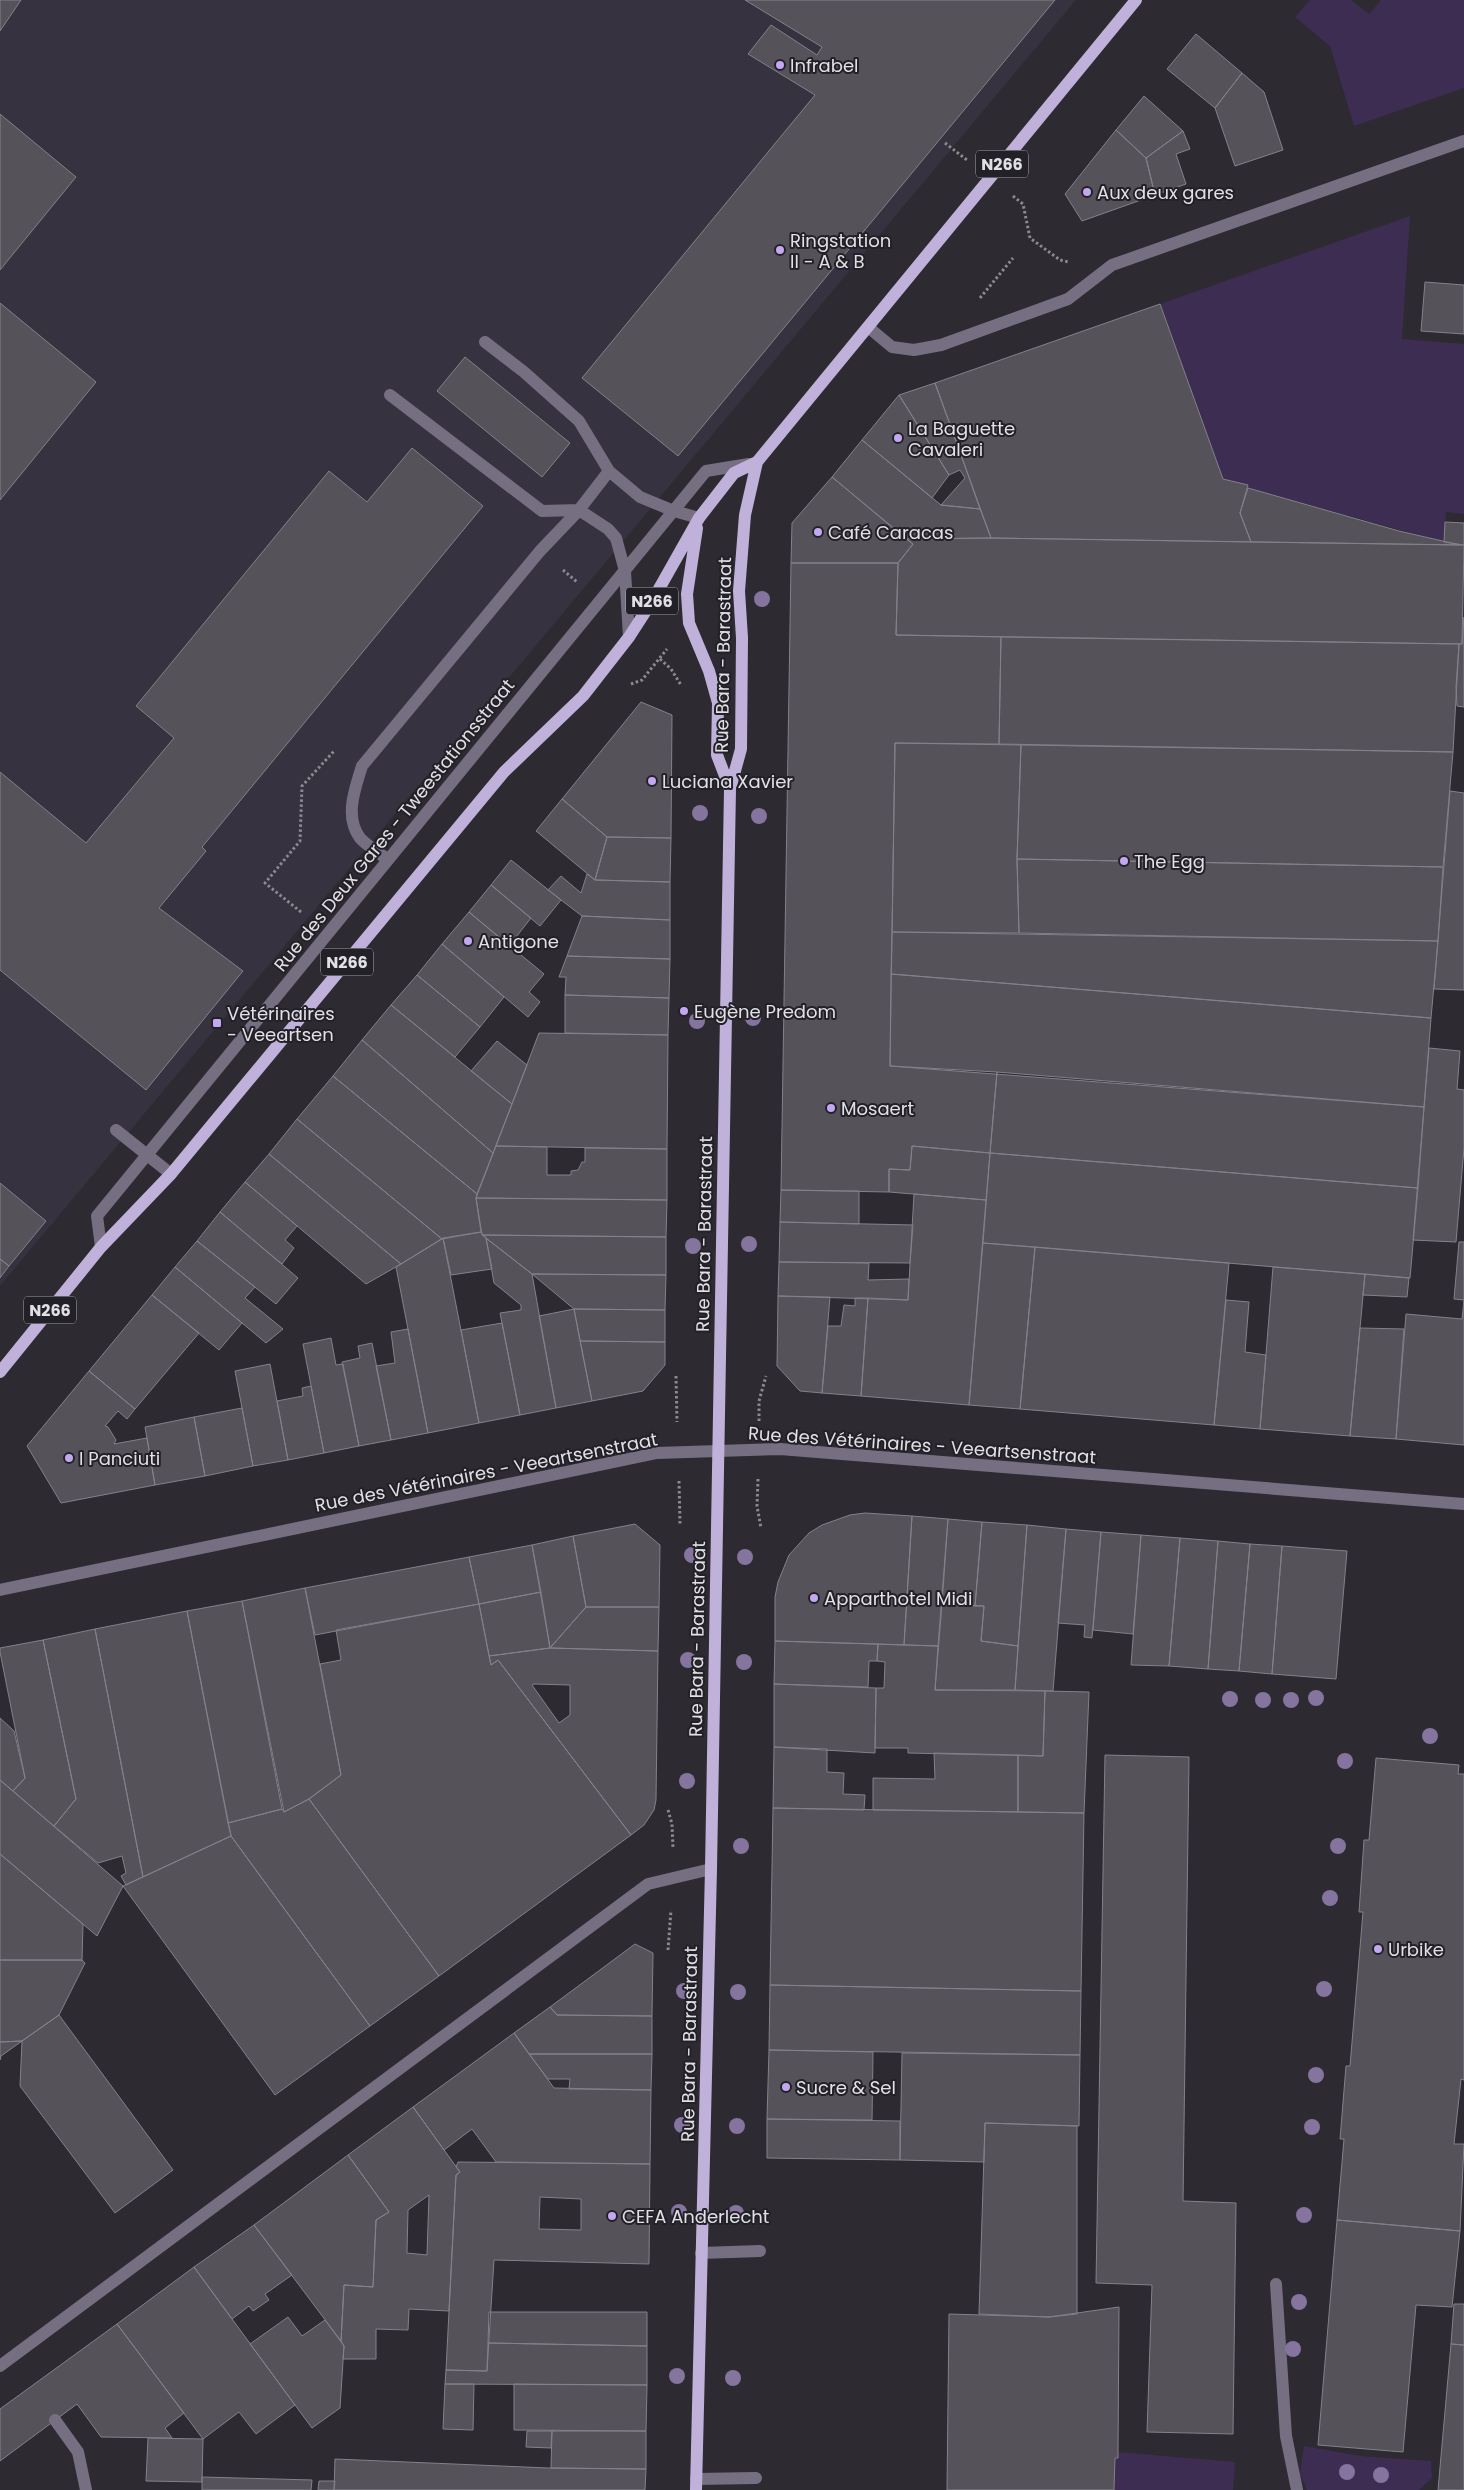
<svg xmlns="http://www.w3.org/2000/svg" width="1464" height="2490" font-family="Poppins,sans-serif">
  <style>
    .built { fill: #36323f }
    .green { fill: #3d2d53 }
    .building { fill: #55525a; stroke: #84818a; fill-rule: evenodd }
    .lines { fill: none; stroke-linecap: round; stroke-linejoin: round }
    .path { stroke: #8c8990; stroke-width: 3; stroke-dasharray: 2.5 2.5; stroke-linecap: butt }
    .minor { stroke: #766f82; stroke-width: 12 }
    .major { stroke: #c0b1da; stroke-width: 12 }
    .tree { fill: #84749e }
    .poi-dot { fill: #c4a7f1; stroke: #232128; stroke-width: 2 }
    .labels { text-anchor: middle; dominant-baseline: central; stroke-width: 4; stroke-linejoin: round; paint-order: stroke }
    .shield { fill: #232128; stroke: #a9a7ac; stroke-width: 1 }
    .shield-label { font-size: 16px; font-weight: bold; fill: #e2e0e5 }
    .poi-label { font-size: 18px; fill: #e2e0e5; stroke: #232128; text-anchor: start }
    .street-label { font-size: 18px; fill: #e2e0e5; stroke: #232128 }
  </style>
  <rect width="100%" height="100%" fill="#2d2a32"/>
  <path class="built" d="M3 0H1076L0 1286V5Z"/>
  <path class="green" d="M1310 0H1351L1369 14 1381 0H1464V88L1354 126 1330 46 1295 17Z
    M1410 216 1402 339 1464 344V514L1446 512 1444 542 1248 488 1247 485 1223 479 1160 304Z
    M1304 2446 1361 2456 1431 2461 1432 2478 1419 2490H1307L1300 2474Z
    M1118 2452 1235 2462 1233 2490H1114L1115 2458H1118Z"/>
  <path class="building" d="M0 0H21L0 31Z
    M745 0H1055L678 456 582 378 815 95 748 54 771 25 817 55 822 47Z
    M1196 34 1242 73 1215 108 1167 69Z
    M1242 73 1264 92 1283 150 1235 166 1215 108Z
    M1144 96 1183 131 1146 158 1116 130Z
    M0 114 76 177 0 270Z
    M1116 130 1146 158 1155 195 1082 221 1065 194Z
    M1183 131 1190 149 1176 154 1186 184 1155 195 1146 158Z
    M1425 282 1464 285V334L1421 331Z
    M0 303 96 382 0 500Z
    M1160 304 1223 479 1248 485 1240 513 1251 542 991 538 935 383Z
    M465 357 570 443 542 477 437 391Z
    M935 383 966 469 980 509 941 505 965 478 960 470 949 475 899 395Z
    M899 395 949 475 932 498 862 440Z
    M862 440 941 505 980 509 991 538 906 539 832 477Z
    M412 448 483 506 202 847 206 851 159 908 243 971 146 1090 0 970V772L86 843 174 738 136 706 329 471 367 502Z
    M832 477 913 544 898 563H791L792 523Z
    M1248 488 1399 531 1460 545 1251 542 1240 513Z
    M1445 522 1464 523V545L1444 542Z
    M991 538 1464 545 1462 644 896 635 898 563 913 544 906 539Z
    M791 563H898L896 635 1001 637 999 744 895 743 890 1066 997 1072 990 1153 912 1146 910 1170 889 1169V1192L781 1190Z
    M1464 617V707L1457 706 1456 687 1459 644H1462Z
    M1001 637 1459 644 1453 752 999 744Z
    M641 702 672 715 671 838 607 837 562 799Z
    M895 743 1021 745 1017 859 1019 933 892 932Z
    M1021 745 1453 752 1443 867 1017 859Z
    M1450 791 1464 793V990L1434 989Z
    M562 799 607 837 595 880 536 831Z
    M607 837 671 838 670 882 595 880Z
    M1017 859 1443 867 1438 941 1019 933Z
    M511 860 561 900 540 926 491 885Z
    M587 874 595 880 670 882V920L582 916 548 890 561 876 581 893Z
    M491 885 531 918 509 946 469 912Z
    M469 912 544 974 529 992 540 1002 528 1017 442 944Z
    M582 916 670 920V959L567 956Z
    M892 932 1438 941 1431 1018 891 974Z
    M442 944 504 997 480 1027 417 975Z
    M567 956 670 959 669 998 565 995 566 977H559Z
    M891 974 1431 1018 1424 1107 890 1066Z
    M417 975 480 1027 455 1057 391 1005Z
    M565 995 669 998 668 1035 565 1033Z
    M391 1005 512 1104 493 1153 362 1040Z
    M539 1033 668 1035 667 1149 496 1146Z
    M362 1040 493 1153 477 1194 333 1076Z
    M497 1041 527 1065 512 1104 471 1071Z
    M1429 1048 1460 1051 1457 1089 1464 1090V1148L1456 1242 1413 1240Z
    M997 1072 1424 1107 1418 1188 990 1153Z
    M333 1076 477 1194 476 1198 481 1232 442 1239 297 1119Z
    M297 1119 442 1239 401 1264 269 1154Z
    M496 1146 547 1147V1175H571V1171L578 1170 582 1162H585V1148L667 1149V1200L476 1198Z
    M912 1146 990 1153 986 1200 889 1192V1169L910 1170Z
    M990 1153 1418 1188 1410 1278 983 1243Z
    M269 1154 401 1264 366 1284 245 1182Z
    M245 1182 297 1226 285 1240 294 1248 282 1264 220 1212Z
    M0 1183 46 1221 9 1266 0 1259Z
    M781 1190 859 1191V1224L780 1222Z
    M914 1194 986 1200 969 1405 861 1396 868 1298 908 1300Z
    M476 1198 667 1200 666 1237 482 1235Z
    M220 1212 298 1278 276 1304 197 1241Z
    M780 1222 913 1225 910 1263 779 1262Z
    M481 1232 486 1238 492 1269 451 1275 443 1238Z
    M482 1235 666 1237V1275L532 1274Z
    M443 1238 479 1423 428 1433 396 1267Z
    M486 1238 532 1274 556 1408 520 1415 500 1313 521 1310V1305L494 1283Z
    M197 1241 255 1287 245 1298 283 1329 266 1343 175 1267Z
    M1459 1242H1464V1300L1454 1299Z
    M983 1243 1035 1247 1020 1409 969 1405Z
    M1035 1247 1229 1263 1214 1425 1020 1409Z
    M0 1259 9 1266 0 1278Z
    M779 1262 869 1263 868 1280 909 1279 908 1300 778 1296Z
    M175 1267 242 1323 219 1350 152 1295Z
    M1273 1267 1365 1274 1350 1436 1260 1429Z
    M532 1274 666 1275 665 1310 574 1309Z
    M1365 1274 1409 1278 1407 1297 1363 1295Z
    M152 1295 199 1333 135 1409 89 1371Z
    M778 1296 830 1297 822 1393 800 1391 777 1366Z
    M855 1298H868L861 1396 822 1393 828 1326H841L844 1305 855 1306Z
    M1226 1300 1249 1302 1245 1352 1266 1355 1260 1429 1214 1425Z
    M1464 1300V1445L1396 1439 1406 1314 1462 1319Z
    M574 1309 665 1310V1342L580 1341Z
    M574 1309 592 1401 556 1408 539 1316Z
    M502 1323 520 1415 479 1423 461 1330Z
    M1360 1328 1404 1329 1396 1439 1350 1436Z
    M408 1329 428 1433 391 1440 376 1366 395 1363 391 1332Z
    M331 1338 336 1365 343 1364 359 1446 324 1453 303 1344Z
    M580 1341 665 1342V1365L643 1391 592 1401Z
    M372 1343 391 1440 359 1446 342 1362 360 1358 358 1346Z
    M270 1364 288 1460 253 1466 235 1371Z
    M89 1371 135 1409 127 1419 118 1411 105 1426 108 1427 116 1440 114 1444 147 1438 155 1485 61 1503 27 1446Z
    M311 1386 324 1453 288 1460 277 1401 303 1396 302 1388Z
    M242 1408 253 1466 205 1476 194 1417Z
    M194 1417 205 1476 155 1485 145 1427Z
    M865 1513 912 1516 904 1645 775 1641V1597L778 1582 789 1555 809 1533 822 1525 850 1515Z
    M912 1516 948 1519 938 1646 904 1645Z
    M948 1519 982 1522 975 1606 942 1604Z
    M982 1522 1027 1525 1018 1646 981 1641 984 1606H975Z
    M635 1524 660 1545 659 1607H586L573 1536Z
    M1027 1525 1066 1529 1053 1691 1015 1690Z
    M1066 1529 1101 1532 1092 1638 1084 1637 1085 1625 1058 1623Z
    M1101 1532 1141 1535 1133 1634 1093 1630Z
    M1141 1535 1180 1538 1169 1666 1131 1665Z
    M573 1536 586 1607 550 1648 532 1545Z
    M1180 1538 1218 1541 1208 1669 1169 1666Z
    M1218 1541 1250 1544 1239 1671 1208 1669Z
    M1250 1544 1282 1546 1272 1674 1239 1671Z
    M532 1545 541 1592 479 1604 469 1557Z
    M1282 1546 1347 1551 1336 1679 1272 1674Z
    M469 1557 479 1604 315 1635 305 1588Z
    M305 1588 341 1775 309 1799 284 1812 242 1601Z
    M541 1592 550 1648 489 1656 479 1604Z
    M242 1601 282 1809 228 1823 187 1611Z
    M479 1604 491 1665 498 1660 631 1835 439 1976 309 1799 341 1775 320 1664 341 1660 336 1630Z
    M942 1604 984 1606 981 1641 1018 1646 1015 1690H935Z
    M586 1607H659L658 1651 550 1648Z
    M187 1611 231 1836 143 1877 95 1629Z
    M95 1629 143 1877 126 1885 121 1876 126 1873 122 1856 98 1863 54 1826 76 1799 43 1640Z
    M43 1640 76 1799 54 1826 13 1791 25 1778 0 1652V1648Z
    M775 1641 878 1644 877 1661H869L868 1687 774 1684Z
    M878 1644 938 1646 935 1690 1045 1691 1043 1756 908 1753V1748H875L876 1688H884L885 1662 877 1661Z
    M550 1648 658 1651 656 1800 654 1810 644 1825 631 1835 498 1660 491 1665 489 1656ZM534 1684 570 1685V1715L559 1723 532 1685Z
    M774 1684 876 1688 875 1753 774 1747Z
    M1045 1691 1089 1692 1084 1813 1018 1812V1755L1043 1756Z
    M0 1718 14 1731 25 1778 13 1791 0 1780Z
    M774 1747 827 1749V1772L844 1773 843 1794 865 1795 864 1810 773 1808Z
    M934 1753 1018 1755V1812L873 1810V1778L935 1779Z
    M1105 1755 1189 1757 1183 2201 1236 2203 1233 2434 1147 2432 1152 2285 1096 2283Z
    M1376 1758 1459 1765 1458 1774H1464V2080L1461 2079 1454 2144H1464L1460 2231 1337 2220 1344 2139H1340L1346 2066H1350L1363 1912H1359L1364 1840H1369Z
    M0 1780 123 1886 97 1936 0 1854Z
    M309 1799 439 1976 370 2026 231 1836 228 1823 282 1809 284 1812Z
    M773 1808 1084 1813 1081 1991 770 1985Z
    M231 1836 370 2026 275 2095 123 1886Z
    M0 1854 83 1924 82 1960H0Z
    M635 1944 653 1953 652 2016 557 2015 550 2007Z
    M0 1960H82L85 1963 59 2015 22 2041 0 2042Z
    M770 1985 1081 1991 1080 2055 769 2050Z
    M550 2007 557 2015 652 2016V2054H529L514 2033Z
    M59 2015 173 2170 115 2213 20 2086 22 2041Z
    M514 2033 554 2088 651 2090 650 2164 496 2162 472 2129 444 2150 413 2107Z
    M22 2041 1 2056 0 2060V2042Z
    M769 2050 873 2052 872 2120 767 2119Z
    M902 2053 1080 2055 1079 2126 985 2123 984 2162 900 2160Z
    M529 2054H652L651 2090 569 2089 570 2079H548Z
    M413 2107 460 2172 456 2175 449 2311 409 2309 408 2330 376 2329V2359H343L344 2346 341 2341 344 2285 373 2287 376 2220 389 2212 348 2155ZM429 2195 427 2255 407 2253 408 2210Z
    M767 2119 900 2121V2160L767 2158Z
    M985 2123 1077 2126V2314L1049 2317 979 2314Z
    M348 2155 389 2212 376 2220 373 2287 344 2285 341 2341 254 2225Z
    M458 2162 650 2164 649 2264 494 2260 487 2371 446 2370 456 2175 460 2172 456 2167ZM540 2197 581 2199V2230L539 2229Z
    M1337 2220 1460 2231 1452 2307 1416 2305 1403 2452 1318 2445Z
    M254 2225 292 2275 265 2294 269 2300 253 2311 249 2306 232 2319 194 2267Z
    M194 2267 295 2405 256 2434 239 2412 203 2439 117 2324Z
    M1454 2304H1464V2345L1451 2344Z
    M1119 2307 1118 2452V2458H1115L1114 2490H947L949 2314 1049 2317Z
    M489 2312H647V2346L488 2343Z
    M288 2317 302 2336 325 2320 344 2346 340 2408 312 2428 250 2344Z
    M117 2324 184 2413 165 2428 172 2438 101 2437 77 2404 0 2461V2409Z
    M488 2343 647 2346V2385L445 2384 446 2370 487 2371Z
    M1451 2344 1464 2345V2490H1438Z
    M445 2384H474L473 2430 443 2429Z
    M514 2384 647 2385 646 2431 514 2430Z
    M527 2431H552L551 2448 526 2447Z
    M552 2431H646V2469L551 2468Z
    M148 2438 203 2439 202 2482 146 2481Z
    M335 2459 548 2468 646 2469 645 2490H334Z
    M202 2477 312 2480 311 2490H202Z
    M319 2481H335L334 2490H318Z"/>
  <g class="lines">
    <path class="path" d="M945 143 967 160
      M1013 196 1023 204 1030 238 1060 260 1069 262
      M980 298 1013 258
      M563 570 577 582
      M660 659 671 669 681 685
      M631 684 642 680 667 649
      M301 912 265 883 300 841 302 786 335 750
      M676 1376 677 1422
      M759 1421V1401L766 1376
      M758 1479 757 1506 761 1528
      M679 1481 680 1524
      M668 1810 672 1824 673 1848
      M668 1950 671 1910"/>
    <path class="minor" d="M868 327 892 347 914 350 941 345 1068 299 1112 265 1464 141
      M485 342 524 372 579 421 609 471 640 497 674 511 699 518
      M390 395 542 511 579 510 608 529 616 538 625 571 629 637
      M388 860C380 853 367 846 360 838 344 816 355 789 362 766L540 551 579 510 609 471
      M116 1130 171 1174
      M101 1247 97 1216 706 471 749 464
      M0 1590 657 1453 780 1449 1464 1504
      M701 2253 760 2251
      M1276 2284 1286 2436 1297 2490
      M0 2366 648 1884 711 1869
      M55 2420 78 2452 86 2490
      M696 2479 756 2478"/>
    <path class="major" d="M697 528 687 594 689 623 709 671 718 703 717 755 730 789
      M0 1372 101 1247 171 1174 504 772 583 696 629 637 651 603 699 518 734 473 757 462 1136 0
      M696 2490 711 1869 730 789 741 749 742 638 739 591 745 515 757 462"/>
  </g>
  <g class="tree">
    <circle cx="762" cy="599" r="8"/>
    <circle cx="700" cy="813" r="8"/>
    <circle cx="759" cy="816" r="8"/>
    <circle cx="753" cy="1018" r="8"/>
    <circle cx="697" cy="1021" r="8"/>
    <circle cx="749" cy="1244" r="8"/>
    <circle cx="693" cy="1246" r="8"/>
    <circle cx="692" cy="1555" r="8"/>
    <circle cx="745" cy="1557" r="8"/>
    <circle cx="688" cy="1660" r="8"/>
    <circle cx="744" cy="1662" r="8"/>
    <circle cx="1316" cy="1698" r="8"/>
    <circle cx="1230" cy="1699" r="8"/>
    <circle cx="1263" cy="1700" r="8"/>
    <circle cx="1291" cy="1700" r="8"/>
    <circle cx="1430" cy="1736" r="8"/>
    <circle cx="1345" cy="1761" r="8"/>
    <circle cx="687" cy="1781" r="8"/>
    <circle cx="741" cy="1846" r="8"/>
    <circle cx="1338" cy="1846" r="8"/>
    <circle cx="1330" cy="1898" r="8"/>
    <circle cx="1324" cy="1989" r="8"/>
    <circle cx="684" cy="1991" r="8"/>
    <circle cx="738" cy="1992" r="8"/>
    <circle cx="1316" cy="2075" r="8"/>
    <circle cx="682" cy="2125" r="8"/>
    <circle cx="737" cy="2126" r="8"/>
    <circle cx="1312" cy="2127" r="8"/>
    <circle cx="679" cy="2212" r="8"/>
    <circle cx="736" cy="2213" r="8"/>
    <circle cx="1304" cy="2215" r="8"/>
    <circle cx="1299" cy="2302" r="8"/>
    <circle cx="1293" cy="2349" r="8"/>
    <circle cx="677" cy="2376" r="8"/>
    <circle cx="733" cy="2378" r="8"/>
    <circle cx="1347" cy="2472" r="8"/>
    <circle cx="1381" cy="2475" r="8"/>
  </g>
  <g class="poi-dot">
    <circle cx="780" cy="65" r="5"/>
    <circle cx="1087" cy="192" r="5"/>
    <circle cx="780" cy="250" r="5"/>
    <circle cx="898" cy="438" r="5"/>
    <circle cx="818" cy="532" r="5"/>
    <circle cx="652" cy="781" r="5"/>
    <circle cx="1124" cy="861" r="5"/>
    <circle cx="468" cy="941" r="5"/>
    <circle cx="684" cy="1011" r="5"/>
    <rect x="212" y="1018" width="10" height="10" rx="2.5"/>
    <circle cx="831" cy="1108" r="5"/>
    <circle cx="69" cy="1458" r="5"/>
    <circle cx="814" cy="1598" r="5"/>
    <circle cx="1378" cy="1949" r="5"/>
    <circle cx="786" cy="2087" r="5"/>
    <circle cx="612" cy="2216" r="5"/>
  </g>
  <g class="labels">
    <g class="shield">
      <rect x="976" y="150.5" width="52" height="27" rx="4"/>
      <rect x="626" y="587.5" width="52" height="27" rx="4"/>
      <rect x="321" y="948.5" width="52" height="27" rx="4"/>
      <rect x="24" y="1296.5" width="52" height="27" rx="4"/>
    </g>
    <g class="shield-label">
      <text x="1002" y="164">N266</text>
      <text x="652" y="601">N266</text>
      <text x="347" y="962">N266</text>
      <text x="50" y="1310">N266</text>
    </g>
    <g class="poi-label">
      <text x="790" y="65">Infrabel</text>
      <text x="1097" y="192">Aux deux gares</text>
      <text x="790" y="240">Ringstation<tspan x="790" dy="21">II - A &amp; B</tspan></text>
      <text x="908" y="428">La Baguette<tspan x="908" dy="21">Cavaleri</tspan></text>
      <text x="828" y="532">Café Caracas</text>
      <text x="662" y="781">Luciana Xavier</text>
      <text x="1134" y="861">The Egg</text>
      <text x="478" y="941">Antigone</text>
      <text x="694" y="1011">Eugène Predom</text>
      <text x="227" y="1013">Vétérinaires<tspan x="227" dy="21">- Veeartsen</tspan></text>
      <text x="841" y="1108">Mosaert</text>
      <text x="79" y="1458">I Panciuti</text>
      <text x="824" y="1598">Apparthotel Midi</text>
      <text x="1388" y="1949">Urbike</text>
      <text x="796" y="2087">Sucre &amp; Sel</text>
      <text x="622" y="2216">CEFA Anderlecht</text>
    </g>
    <g class="street-label">
      <text transform="translate(723 655) rotate(-89)">Rue Bara - Barastraat</text>
      <text transform="translate(394 825) rotate(-51)">Rue des Deux Gares - Tweestationsstraat</text>
      <text transform="translate(704 1234) rotate(-89)">Rue Bara - Barastraat</text>
      <text transform="translate(922 1445) rotate(4)">Rue des Vétérinaires - Veeartsenstraat</text>
      <text transform="translate(486 1472) rotate(-11)">Rue des Vétérinaires - Veeartsenstraat</text>
      <text transform="translate(697 1639) rotate(-89)">Rue Bara - Barastraat</text>
      <text transform="translate(689 2044) rotate(-89)">Rue Bara - Barastraat</text>
    </g>
  </g>
</svg>
